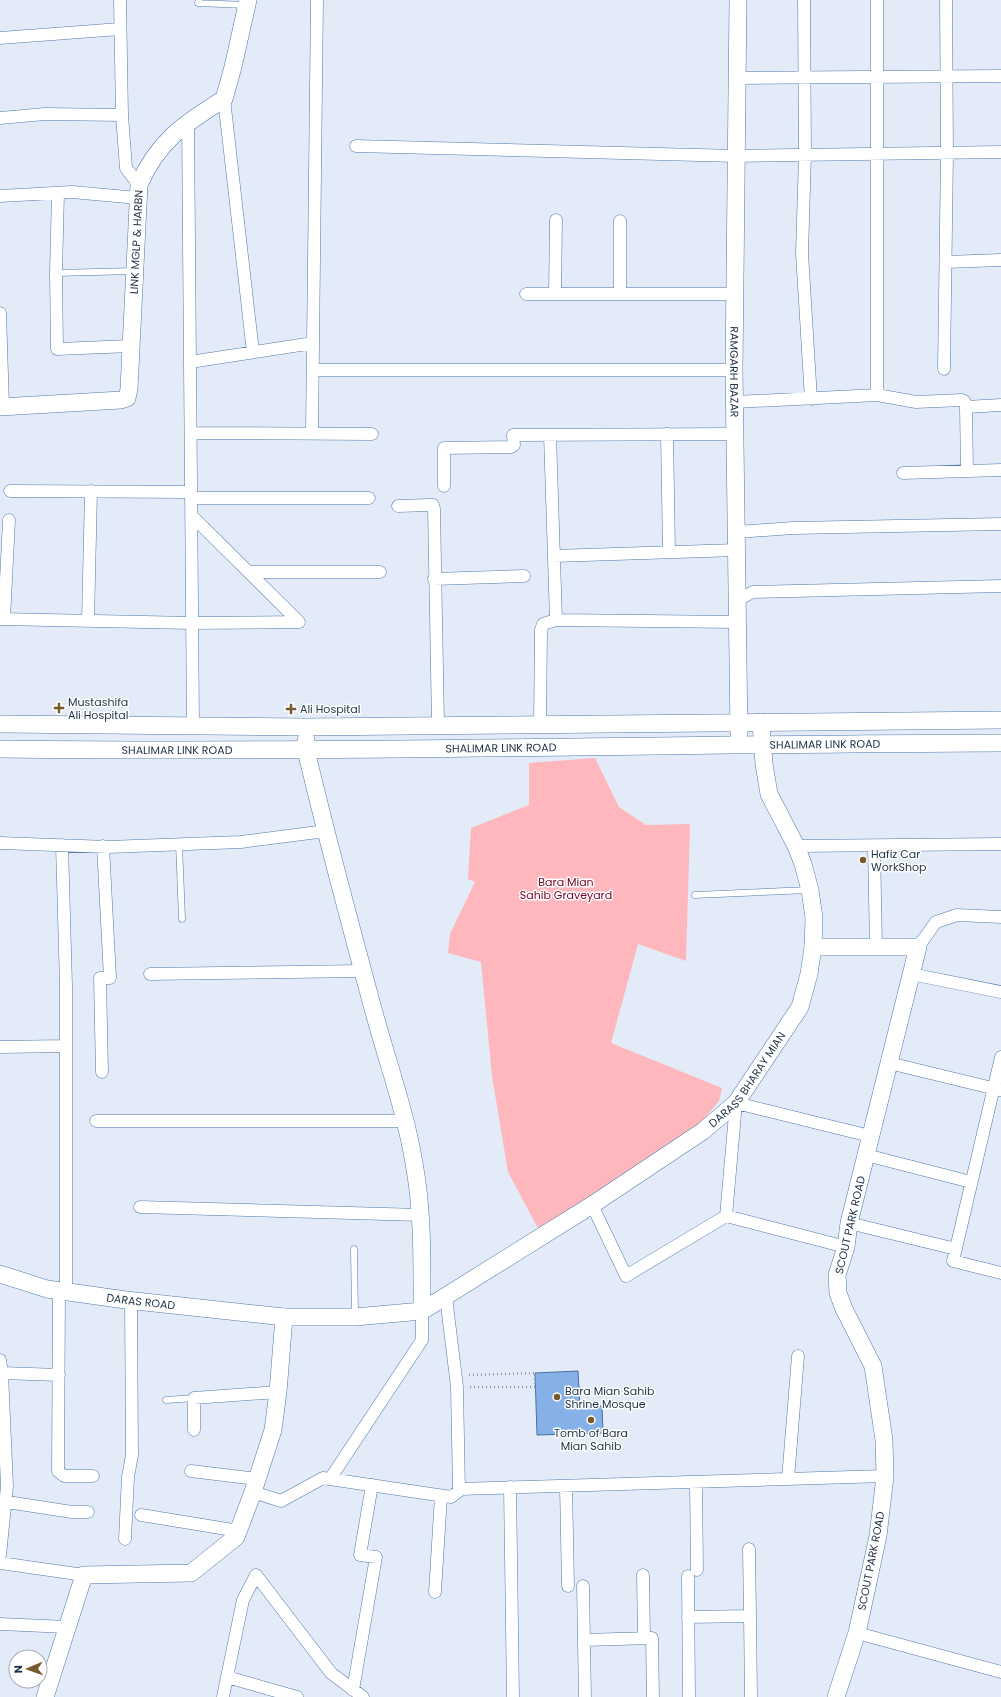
<svg xmlns="http://www.w3.org/2000/svg" width="1001" height="1697" font-family="Poppins,sans-serif">
  <style>
    .green { fill: #feb7bc }
    .building { fill: #86b1e8; stroke: #4770a2 }
    .lines { fill: none; stroke-linecap: round; stroke-linejoin: round }
    .lane-casing { stroke: #5079ac; stroke-width: 7 }
    .street-casing { stroke: #5079ac; stroke-width: 13 }
    .secondary-casing { stroke: #5079ac; stroke-width: 18 }
    .path { stroke: #8e9aab; stroke-width: 2.5; stroke-dasharray: 1 3; stroke-linecap: butt }
    .lane { stroke: #fff; stroke-width: 6 }
    .street { stroke: #fff; stroke-width: 12 }
    .secondary { stroke: #fff; stroke-width: 17 }
    .poi-dot { fill: #77592d; stroke: #fff; stroke-width: 1.5 }
    .labels { text-anchor: middle; dominant-baseline: central; stroke-width: 3; stroke-linejoin: round; paint-order: stroke }
    .street-label { font-size: 11px; fill: #1f3046; stroke: #fff }
    .poi-label { font-size: 11px; fill: #1f3046; stroke: #fff; text-anchor: start }
    .park-label { font-size: 11px; fill: #740023; stroke: #fff }
  </style>
  <rect width="100%" height="100%" fill="#e2ebf7"/>
  <path class="green" d="M595 758 619 807 646 825 690 824 686 961 638 944 611 1043 722 1088 719 1101 698 1126 540 1232 508 1172 492 1076 481 962 448 953 450 934 475 882 468 879 471 828 529 805V763Z"/>
  <path class="building" d="M578 1371 580 1407 602 1406 603 1433 537 1435 535 1373Z"/>
  <g class="lines">
    <g class="lane-casing">
      <path id="lane" d="M199 0 198 3 245 5
        M56 273 134 271
        M179 844 182 919
        M695 895 809 890
        M354 1249 355 1315
        M166 1400 194 1398"/>
    </g>
    <g class="street-casing">
      <path id="street" d="M120 0 122 115 126 168 139 185
        M804 0 805 155 802 253 811 399
        M0 38 120 29
        M737 78 1001 76
        M224 99 253 352
        M0 118 45 114 122 115
        M188 121 193 726
        M356 146 736 156 1001 152
        M58 193 56 273 57 349 131 346
        M0 196 72 192 138 198
        M620 221V294
        M946 262 1001 260
        M526 294H735
        M555 294 556 220
        M0 313 3 406
        M190 362 313 343
        M944 369 947 153 946 0
        M313 370H734
        M877 395V0
        M735 402 877 395 916 402 962 400 965 402 966 407 1001 405
        M966 407 967 471
        M191 433 372 434
        M312 433 317 0
        M667 434 669 552
        M550 435 556 620 737 622
        M903 473 1001 470
        M444 486V448L511 447 514 445 513 435H516L736 434
        M10 491 191 492
        M191 498H369
        M398 506 429 505H433L434 509 438 724
        M737 532 793 528 1001 524
        M554 556 737 550
        M249 572H380
        M434 579 524 576
        M737 600 753 592 1001 586
        M0 619 192 623 299 622 192 516
        M4 619 9 520
        M88 621 91 491
        M540 725 541 630 543 624 556 620
        M0 843 108 847 241 842 326 831
        M62 845 66 986V1292
        M796 846 1001 844
        M874 846 876 948
        M918 947 936 922 957 915 1001 917
        M150 974 363 971
        M911 974 1001 992
        M0 1047 65 1046
        M1001 1057 953 1261 1001 1273
        M889 1063 1000 1090
        M102 1072 100 978H110L103 846
        M96 1121H406
        M866 1155 971 1182
        M592 1205 626 1276 726 1216 736 1103 870 1136
        M140 1207 421 1215
        M726 1216 846 1247
        M849 1223 956 1249
        M59 1291 58 1471 64 1476H93
        M0 1360 2 1373 7 1486 0 1555
        M2 1373 59 1375
        M194 1430V1398L278 1392
        M191 1471 257 1479
        M330 1479 422 1340V1311
        M788 1479 798 1356
        M696 1483 697 1570
        M566 1486 568 1586
        M510 1487 513 1697
        M459 1489 885 1476
        M253 1492 281 1501 323 1478 451 1497 459 1491 457 1387 446 1297
        M7 1502 72 1512H88
        M141 1515 239 1531
        M125 1539 128 1477 132 1455 131 1300
        M749 1549 750 1616
        M0 1563 84 1575
        M643 1575 644 1638
        M688 1576 689 1697
        M583 1586 585 1697
        M435 1592 441 1496
        M688 1617 750 1616 751 1697
        M0 1624 67 1627
        M857 1633 1001 1672
        M584 1640 652 1638 653 1697
        M227 1677 243 1600 256 1575 331 1673 363 1697
        M353 1690 376 1557 360 1555 372 1485
        M223 1697 227 1677 297 1697"/>
    </g>
    <g class="secondary-casing">
      <g id="secondary">
        <path id="s1" d="M738 0 734 370 739 734"/>
        <path id="s2" d="M0 407 121 400 127 398 129 389 139 185C157 142 185 123 224 99L233 67 248 0"/>
        <path d="M0 724 306 727 1001 720"/>
        <path d="M306 740V750C326 835 349 920 372 1005 386 1058 405 1109 414 1163 423 1212 422 1262 422 1311"/>
        <path id="s3" d="M0 749C334 753 667 744 1001 743"/>
        <path d="M813 947H918L849 1223 846 1247 837 1275 838 1293 844 1309 873 1366 884 1440 885 1476 878 1536 857 1633 836 1697"/>
        <path id="s4" d="M0 1274 47 1289 126 1300 284 1317"/>
        <path id="s5" d="M45 1697 84 1575 191 1573 236 1537 253 1492 273 1430 278 1392 284 1317H355L422 1311 592 1205 703 1131 736 1103 800 1007 809 974 813 947 814 918 810 890 803 864 796 846 769 794 764 764 761 722"/>
      </g>
    </g>
    <path class="path" d="M469 1375 535 1373V1387H469"/>
    <use href="#lane" class="lane"/>
    <use href="#street" class="street"/>
    <use href="#secondary" class="secondary"/>
  </g>
  <g class="poi-dot">
    <path d="M57 702h4v4h4v4h-4v4h-4v-4h-4v-4h4z"/>
    <path d="M289 703h4v4h4v4h-4v4h-4v-4h-4v-4h4z"/>
    <circle cx="863" cy="860" r="4"/>
    <circle cx="557" cy="1397" r="4"/>
    <circle cx="591" cy="1420" r="4"/>
  </g>
  <g class="labels">
    <g class="street-label">
      <text stroke="none"><textPath href="#s2" startOffset="284">LINK MGLP &amp; HARBN</textPath></text>
      <text stroke="none"><textPath href="#s1" startOffset="372">RAMGARH BAZAR</textPath></text>
      <text stroke="none"><textPath href="#s3" startOffset="825">SHALIMAR LINK ROAD</textPath></text>
      <text stroke="none"><textPath href="#s3" startOffset="501">SHALIMAR LINK ROAD</textPath></text>
      <text stroke="none"><textPath href="#s3" startOffset="177">SHALIMAR LINK ROAD</textPath></text>
      <text stroke="none"><textPath href="#s5" startOffset="1060">DARASS BHARAY MIAN</textPath></text>
      <text transform="translate(850 1225) rotate(-77)">SCOUT PARK ROAD</text>
      <text stroke="none"><textPath href="#s4" startOffset="144">DARAS ROAD</textPath></text>
      <text transform="translate(871 1561) rotate(-79)">SCOUT PARK ROAD</text>
    </g>
    <g class="poi-label">
      <text x="68" y="702">Mustashifa<tspan x="68" dy="13">Ali Hospital</tspan></text>
      <text x="300" y="709">Ali Hospital</text>
      <text x="871" y="854">Hafiz Car<tspan x="871" dy="13">WorkShop</tspan></text>
      <text x="565" y="1391">Bara Mian Sahib<tspan x="565" dy="13">Shrine Mosque</tspan></text>
      <text x="591" y="1433" text-anchor="middle">Tomb of Bara<tspan x="591" dy="13">Mian Sahib</tspan></text>
    </g>
    <g class="park-label">
      <text x="566" y="882">Bara Mian<tspan x="566" dy="13">Sahib Graveyard</tspan></text>
    </g>
  </g>
  <g transform="translate(28 1669) rotate(268)"><circle r="19" fill="#ffffff" stroke="#a5acb5"/>
  <path d="M0-3L7 15L0 10L-7 15Z" fill="#77592d"/>
  <text y="-6" font-size="11" font-weight="bold" text-anchor="middle" fill="#1f3046">N</text>
  </g>
</svg>
